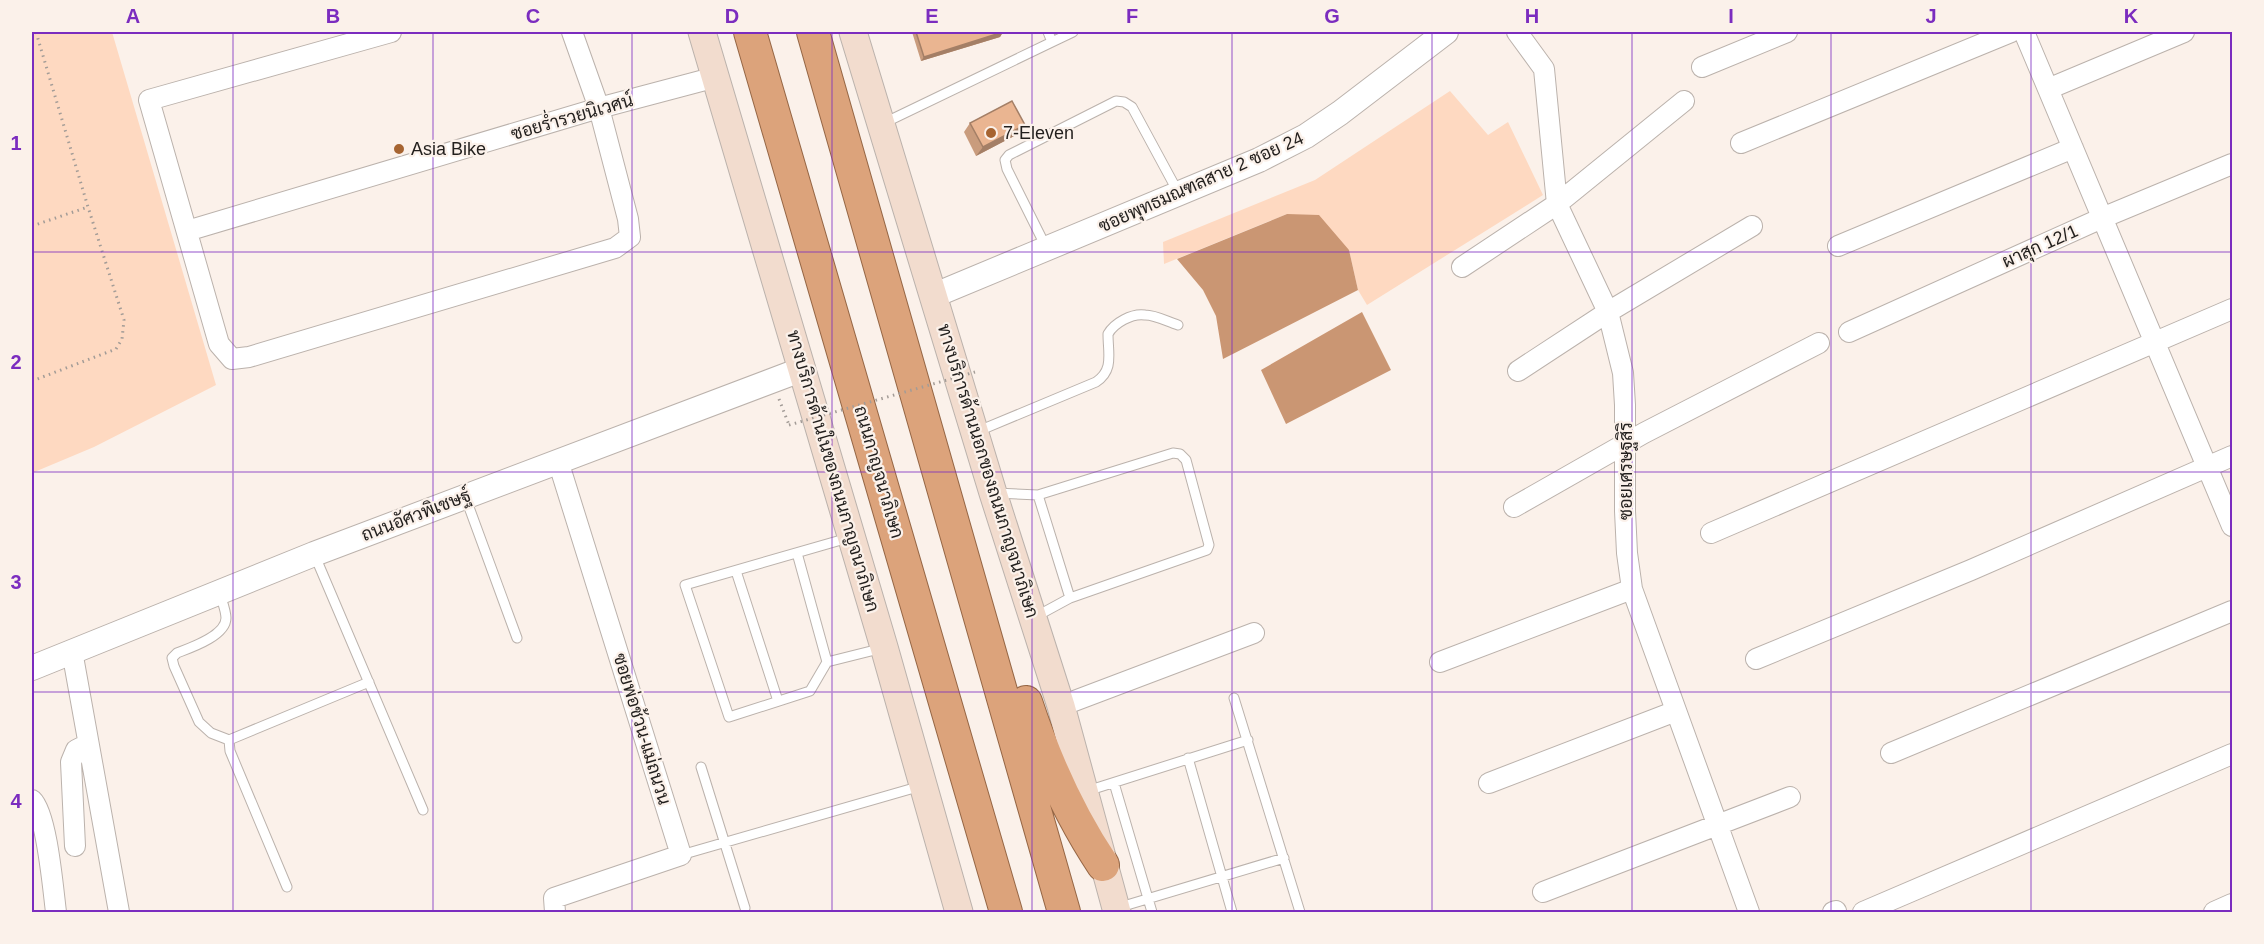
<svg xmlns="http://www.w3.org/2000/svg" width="2264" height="944" font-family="Helvetica,Sarabun,sans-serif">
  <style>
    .green { fill: #fed9c1 }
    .water { fill: #ca9673 }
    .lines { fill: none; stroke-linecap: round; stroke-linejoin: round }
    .service-casing { stroke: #bbb2ac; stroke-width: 11 }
    .minor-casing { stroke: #bbb2ac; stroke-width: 22 }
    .tertiary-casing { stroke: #bbb2ac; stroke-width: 26 }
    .secondary-casing { stroke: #bbb2ac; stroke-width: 29 }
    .trunk-casing { stroke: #956645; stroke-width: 34 }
    .path { stroke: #a39c97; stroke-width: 3; stroke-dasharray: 1.5 4.5; stroke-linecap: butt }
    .service { stroke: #fff; stroke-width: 9 }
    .minor { stroke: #fff; stroke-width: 20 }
    .tertiary { stroke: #fff; stroke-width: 24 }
    .secondary { stroke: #f2dcce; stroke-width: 27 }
    .trunk { stroke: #dca37b; stroke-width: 32 }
    .path-bridge { stroke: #a39c97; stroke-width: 3; stroke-dasharray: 1.5 4.5; stroke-linecap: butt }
    .wall { fill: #c99c7d }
    .shaded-wall { fill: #a47f66 }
    .building { fill: #eab591; stroke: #a47f66; stroke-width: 1.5 }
    .grid { fill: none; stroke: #7b2cbf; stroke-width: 1.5; stroke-opacity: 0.55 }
    .poi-dot { fill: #a66431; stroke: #fbf1ea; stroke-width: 2 }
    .labels { text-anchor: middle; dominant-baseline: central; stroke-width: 4.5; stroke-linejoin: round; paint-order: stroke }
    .street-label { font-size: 18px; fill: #221f1d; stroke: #fbf1ea }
    .poi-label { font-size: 18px; fill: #221f1d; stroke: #fbf1ea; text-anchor: start }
    .neatline { fill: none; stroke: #7b2cbf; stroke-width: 2 }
    .grid-label { font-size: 20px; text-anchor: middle; font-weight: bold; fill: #7b2cbf }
  </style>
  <rect width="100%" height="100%" fill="#fbf1ea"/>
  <path class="green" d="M32 32H112L216 385 94 447 32 473Z
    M1450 91 1488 135 1508 122 1543 195 1367 305 1358 290 1349 250 1287 214 1164 264 1163 242 1315 180Z"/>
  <path class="water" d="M1287 214 1319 215 1349 250 1358 290 1223 359 1216 316 1203 290 1177 259Z
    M1362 312 1391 370 1286 424 1261 370Z"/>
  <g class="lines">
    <g class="service-casing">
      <path id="service" d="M1052 42 1073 32
        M884 123 1052 42 1048 32
        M1046 247 1007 169 1005 160 1009 155 1116 101 1124 102 1132 107 1178 192
        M976 432 1096 382C1114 370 1108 354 1108 334 1114 323 1132 313 1145 315 1156 315 1168 322 1178 325
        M996 493 1038 495 1173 453 1180 454 1186 460 1209 545 1207 550 1070 598 1035 617
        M1038 495 1070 598
        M466 499 517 638
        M848 538 685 585 729 717 810 691 827 662 883 648
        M797 553 827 662
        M315 556 423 810
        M736 571 778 701
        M220 594C222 601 226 611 226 618 226 636 190 648 177 653L172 658 174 666 199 722 211 733 229 740
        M1234 698 1300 912
        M1188 758 1232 912
        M701 767 745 908
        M1114 783 1152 912
        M1087 791 1248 740
        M681 855 921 786
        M287 887 230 751 229 740 369 682
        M1117 908 1284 858"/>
    </g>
    <g class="minor-casing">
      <path id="minor" d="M391 32 149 100 219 344 232 359 249 357 615 248 630 237 628 219 599 108 572 32
        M1517 32 1544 69 1557 204 1608 312 1623 373 1625 405V511L1627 553 1632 589 1749 912
        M2024 32 2232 526
        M1702 67 1787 32
        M2048 89 2184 32
        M1741 143 2011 32
        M187 231 599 108 716 77
        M1838 246 2073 148
        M1462 267 1557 204 1684 101
        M1849 332 2102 218 2232 164
        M1518 371 1608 312 1752 226
        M1514 507 1644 433 1819 343
        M1711 533 2232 309
        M72 651 119 912
        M1756 659 1971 570 2232 456
        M1440 662 1632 589
        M1061 706 1254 633
        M1891 753 2232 611
        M1489 783 1676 711
        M32 800C47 814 53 889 56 912
        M75 846 71 762 76 750 88 744
        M1543 892 1790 797
        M555 912 554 898 681 855 558 461
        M1833 912 1836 911
        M1863 912 2232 754
        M2214 912 2232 904"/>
    </g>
    <g class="tertiary-casing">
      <path id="tertiary" d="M935 295 1259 160 1306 136 1340 113 1446 32
        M32 668 314 554 803 369"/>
    </g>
    <g class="secondary-casing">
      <path id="secondary" d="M702 32 884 647 959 912
        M853 32 993 493 1061 706 1117 912"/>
    </g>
    <g class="trunk-casing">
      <path id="trunk" d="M750 32 1006 912
        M813 32 1064 912
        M1026 702C1045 760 1069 814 1103 865"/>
    </g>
    <path class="path" d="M32 226 88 207
      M32 381 116 349 122 339 124 320 88 207 36 32
      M779 399 789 425"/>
    <use href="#service" class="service"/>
    <use href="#minor" class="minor"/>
    <use href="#tertiary" class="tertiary"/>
    <use href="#secondary" class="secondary"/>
    <use href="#trunk" class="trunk"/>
    <path class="path-bridge" d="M789 425 975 372"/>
  </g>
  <path class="wall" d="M912 32H1003L1000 37 921 61Z
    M970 123 1018 134 976 156 964 132Z"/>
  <path class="shaded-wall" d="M1003 32 1000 37 921 61 924 57Z
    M1025 125 1018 134 976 156 983 147Z"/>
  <path class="building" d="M916 32H1003L924 57Z
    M1012 101 1025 125 983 147 970 123Z"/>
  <path class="grid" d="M233 32V912M433 32V912M632 32V912M832 32V912M1032 32V912M1232 32V912M1432 32V912M1632 32V912M1831 32V912M2031 32V912M32 252H2232M32 472H2232M32 692H2232"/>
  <g class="poi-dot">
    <circle cx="991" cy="133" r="6"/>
    <circle cx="399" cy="149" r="6"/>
  </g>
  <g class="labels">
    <g class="street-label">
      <text transform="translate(572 117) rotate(-16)">ซอยร่ำรวยนิเวศน์</text>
      <text transform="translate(1201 182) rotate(-24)">ซอยพุทธมณฑลสาย 2 ซอย 24</text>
      <text transform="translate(2040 246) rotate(-24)">ผาสุก 12/1</text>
      <text transform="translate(833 471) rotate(74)">ทางบริการด้านในของถนนกาญจนาภิเษก</text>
      <text transform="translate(988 471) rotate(73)">ทางบริการด้านนอกของถนนกาญจนาภิเษก</text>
      <text transform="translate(1626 471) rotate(-90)">ซอยเศรษฐสิริ</text>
      <text transform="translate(879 472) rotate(74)">ถนนกาญจนาภิเษก</text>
      <text transform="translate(416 515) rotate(-21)">ถนนอัศวพิเชษฐ์</text>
      <text transform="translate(642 729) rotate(73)">ซอยพ่อช้วน-แม่ถนวน</text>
    </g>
    <g class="poi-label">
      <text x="1003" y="133">7-Eleven</text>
      <text x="411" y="149">Asia Bike</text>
    </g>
  </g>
  <rect width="2264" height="944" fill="none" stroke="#fbf1ea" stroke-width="66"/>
  <rect x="33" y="33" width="2198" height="878" class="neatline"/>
  <g class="grid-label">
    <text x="133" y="23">A</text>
    <text x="333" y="23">B</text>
    <text x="533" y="23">C</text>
    <text x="732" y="23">D</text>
    <text x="932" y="23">E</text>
    <text x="1132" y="23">F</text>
    <text x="1332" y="23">G</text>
    <text x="1532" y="23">H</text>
    <text x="1731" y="23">I</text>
    <text x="1931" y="23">J</text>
    <text x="2131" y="23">K</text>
    <text x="16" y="150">1</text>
    <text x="16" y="369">2</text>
    <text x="16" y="589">3</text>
    <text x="16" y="808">4</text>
  </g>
</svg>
